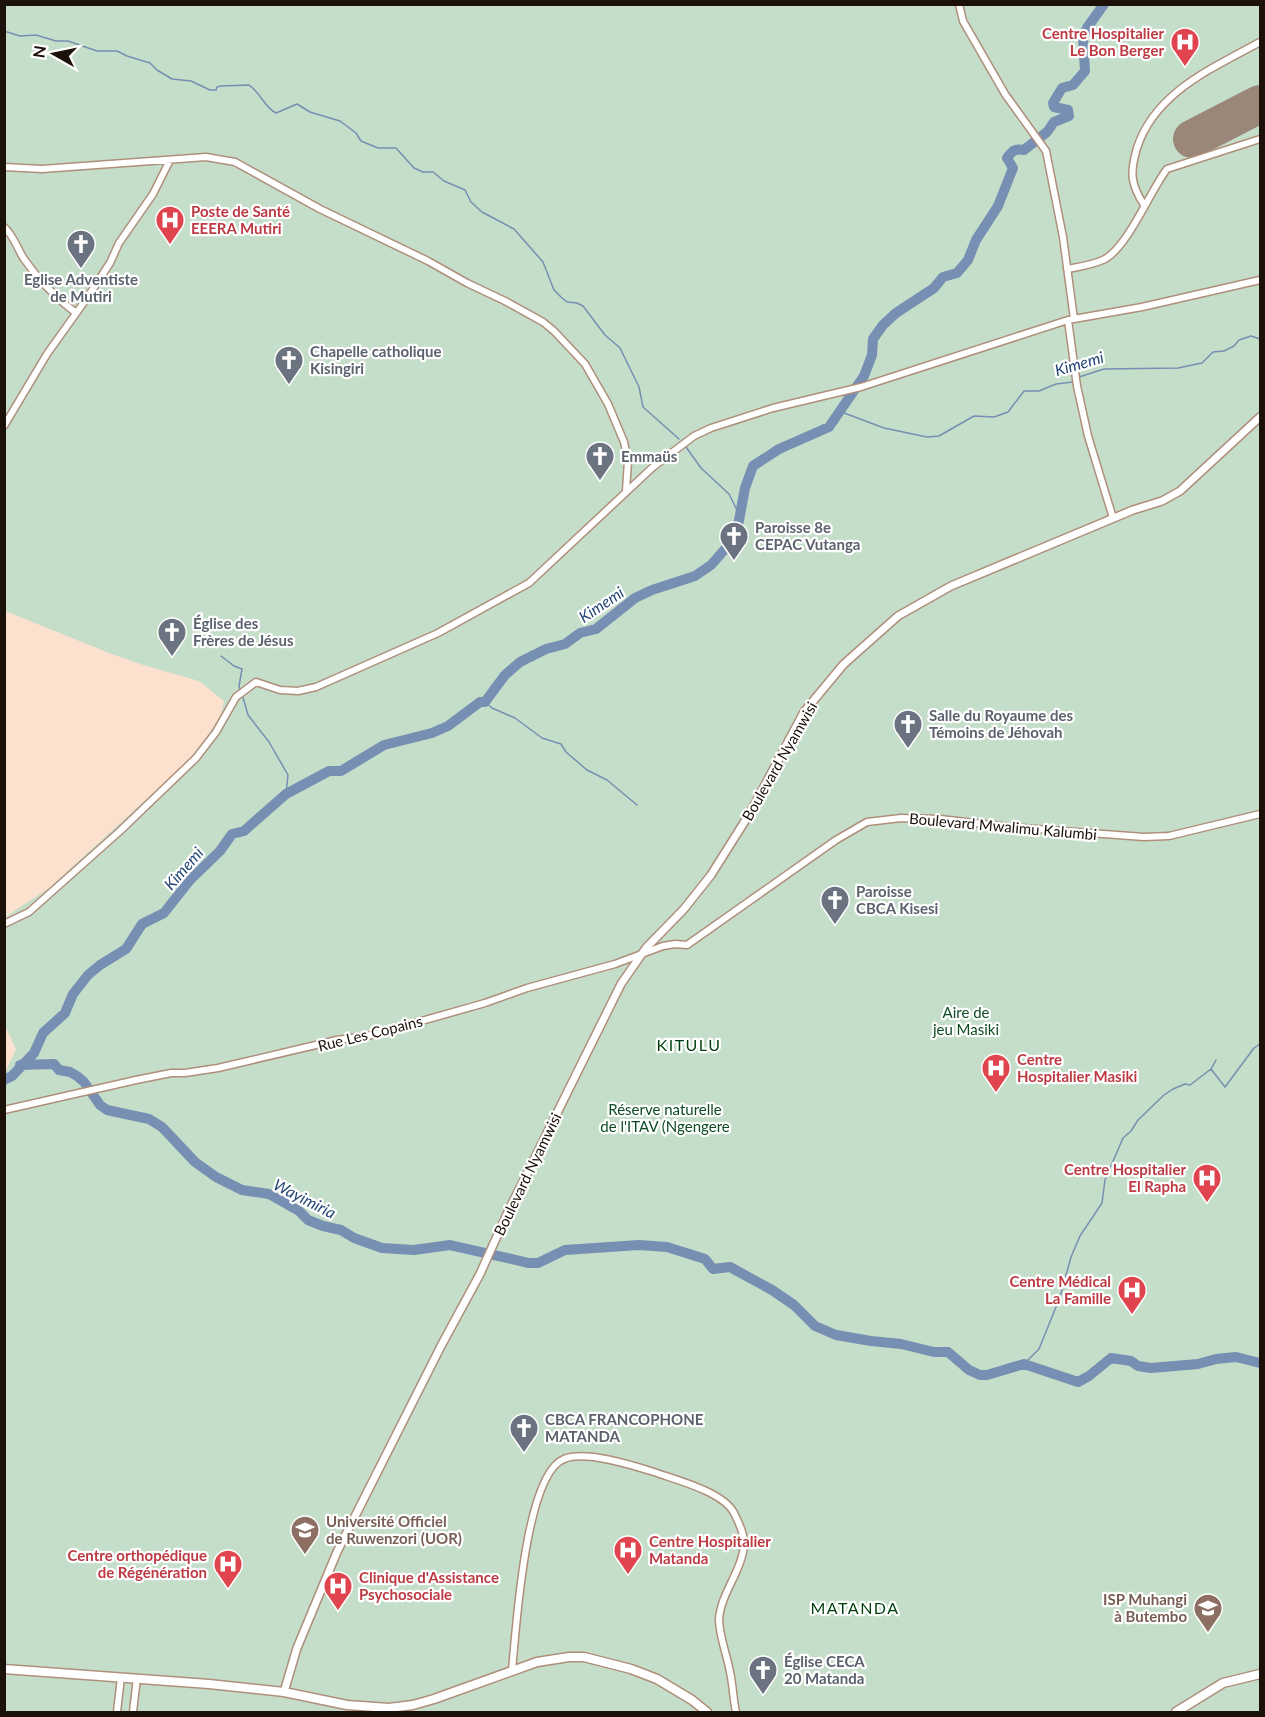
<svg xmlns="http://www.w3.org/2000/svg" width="1265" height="1717" font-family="Lato,sans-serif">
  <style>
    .green { fill: #c5dec9 }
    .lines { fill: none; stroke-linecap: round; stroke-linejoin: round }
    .stream { stroke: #768fb2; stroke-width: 1.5 }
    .river { stroke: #768fb2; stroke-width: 10 }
    .runway { stroke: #9b8779; stroke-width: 38 }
    .tertiary-casing { stroke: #af8f7b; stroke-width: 9 }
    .secondary-casing { stroke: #af8f7b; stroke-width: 10 }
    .trunk-casing { stroke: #af8f7b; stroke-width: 11 }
    .tertiary { stroke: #fff; stroke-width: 6 }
    .secondary { stroke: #fff; stroke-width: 7 }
    .trunk { stroke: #fff; stroke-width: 8 }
    .labels { text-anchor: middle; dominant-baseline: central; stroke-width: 4.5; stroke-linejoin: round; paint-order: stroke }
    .health-label { font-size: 15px; font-weight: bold; fill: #be3a42; stroke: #fff; text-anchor: end }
    .worship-label { font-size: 15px; font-weight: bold; fill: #5b616d; stroke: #fff; text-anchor: start }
    .street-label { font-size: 15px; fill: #1c1109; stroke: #fff }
    .park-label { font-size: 15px; fill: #0e4b23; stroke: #fff }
    .education-label { font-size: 15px; font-weight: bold; fill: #785e54; stroke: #fff; text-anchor: start }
    .water-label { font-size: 16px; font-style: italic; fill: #244777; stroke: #fff }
    .neighbourhood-label { font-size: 16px; letter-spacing: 1.5px; fill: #003f0c; stroke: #fff }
  </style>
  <rect width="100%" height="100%" fill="#fce1cf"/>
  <path class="green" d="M5 5H1260V1712H5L4 1075 16 1049 5 1026V917L49 888 187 762 207 737 221 714 224 701 199 681 143 665 109 653 5 611Z"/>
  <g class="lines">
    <path class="stream" d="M4 31 20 36 36 35 56 41H68L97 51H117L127 56 150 63 157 70 172 79 191 81 210 90H216L217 87 221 86 249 85C261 93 264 107 276 113L297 104 310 112 340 121 356 133 361 141 378 148H396L414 168 423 172H433L444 181 465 190 471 202 482 212 514 229 543 262 554 290 561 297 567 302 577 303 583 306 605 335 620 348 639 387 643 407 679 439
      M1079 377 1104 369 1178 368 1202 363 1213 352 1224 351 1234 346 1239 340 1251 336 1260 339
      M839 411 884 428 927 437 939 436 974 416 994 417 1008 412 1024 391H1039L1056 384 1073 382
      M686 447 701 468 729 494 741 518
      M221 656 234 666 242 669 239 686 240 690
      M242 694 248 715 269 742 288 775 286 794
      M485 702 492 708 515 718 542 738 561 744 566 752 587 770 607 780 637 805
      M1211 1069 1225 1087 1254 1048 1260 1044
      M1024 1364 1039 1349 1060 1297 1071 1257 1080 1236 1102 1203 1105 1180 1123 1138 1131 1131 1138 1120 1164 1095 1173 1089 1185 1084 1190 1085 1211 1069 1216 1060"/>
    <path class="river" d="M20 1065 54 1064 59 1070 70 1072 77 1076 84 1082 100 1105 107 1110 149 1119 162 1127 195 1162 216 1177 242 1190 269 1194 299 1211 308 1220 323 1226 341 1230 354 1238 382 1248 414 1250 450 1245 529 1263H538L565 1250 639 1245 667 1247 705 1259 713 1269 730 1267 772 1290 794 1305 815 1326 836 1335 871 1341 901 1344 934 1352H948L969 1370 980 1375H987L1024 1364 1078 1382 1089 1376 1111 1358 1131 1361 1138 1366 1151 1368 1198 1364 1216 1359 1236 1357 1260 1363
      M4 1080 12 1076 34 1053 43 1033 65 1013 73 994 88 975 100 965 126 949 142 924 164 913 190 880 220 851 232 834 244 831 286 794 329 771H341L384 745 432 733 448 726 480 702H485L505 675 520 662 546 649 565 644 580 633 596 629 635 598 652 590 695 576 711 565 726 548 737 531 745 488 753 466 779 449 829 427 864 376 872 355 873 339 883 325 896 313 934 288 943 277 957 273 968 260 976 240 998 206 1013 168 1007 158C1012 151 1015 148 1024 150L1047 132 1054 122 1069 116 1068 110 1054 107 1053 103 1062 88 1073 85 1085 71 1083 38 1087 28 1104 4"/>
    <path class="runway" d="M1192 139 1260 104"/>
    <g class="tertiary-casing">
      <path id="tertiary" d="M959 4 963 21 1005 94 1046 151 1063 237 1074 319
        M4 167 42 169 206 157 235 162 320 209 428 261 467 283 505 301 543 322 554 331 585 364 608 404 624 442 628 461 626 491
        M1144 205C1130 183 1130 172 1137 148 1155 92 1213 68 1260 42
        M4 227C14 236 17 248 24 259 38 279 56 298 76 313
        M1067 269C1078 267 1092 265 1103 260 1127 249 1150 191 1167 169L1260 139
        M1068 320 1077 386 1088 436 1113 518
        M4 426 47 354 87 298 110 263 119 243 153 194 170 160
        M4 924 29 912 120 831 196 758 216 732 236 697 256 682 280 690 298 691 316 687 438 633 529 583 653 467 694 436 711 428 773 408 861 387 1068 320 1142 307 1260 280
        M4 1110 136 1080 171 1073H185L218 1068 337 1040 372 1035 485 1003 527 988 615 964 663 946 675 944 687 945 836 840 867 822 901 818 940 819 1009 827 1144 837 1169 836 1260 814
        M512 1670C516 1631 525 1474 564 1459 586 1450 635 1466 657 1473 680 1481 726 1493 735 1515 739 1523 745 1537 744 1545 742 1571 721 1593 719 1619 719 1636 727 1655 730 1672 733 1685 733 1699 736 1712
        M117 1712 121 1677
        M133 1712 137 1678"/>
    </g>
    <g class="secondary-casing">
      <path id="secondary" d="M284 1692 297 1648 337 1552 441 1346 480 1274 507 1214 621 984 646 948 684 909 711 875 750 813 804 712 843 665 854 655 898 616 951 586 1133 510 1162 501 1180 491 1260 417"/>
    </g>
    <g class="trunk-casing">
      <path id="trunk" d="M4 1669 209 1684 284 1692 347 1705 389 1708 413 1705 434 1699 537 1662 569 1657H584L631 1669 657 1679 692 1700 707 1712
        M1176 1712 1223 1683 1260 1674"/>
    </g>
    <use href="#tertiary" class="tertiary"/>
    <use href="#secondary" class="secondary"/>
    <use href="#trunk" class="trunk"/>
  </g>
  <defs>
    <g id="hospital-pin" transform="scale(1.5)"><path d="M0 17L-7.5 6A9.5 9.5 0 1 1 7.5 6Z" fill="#e0444e" stroke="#fff"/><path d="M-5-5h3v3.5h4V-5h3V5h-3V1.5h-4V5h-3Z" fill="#fff"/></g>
    <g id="church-pin" transform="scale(1.5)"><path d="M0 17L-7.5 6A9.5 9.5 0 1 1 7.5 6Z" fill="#6b7280" stroke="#fff"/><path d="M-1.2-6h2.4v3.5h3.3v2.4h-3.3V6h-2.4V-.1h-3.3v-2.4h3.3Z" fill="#fff"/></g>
    <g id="university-pin" transform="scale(1.5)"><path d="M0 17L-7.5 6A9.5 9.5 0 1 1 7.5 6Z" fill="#8d6e63" stroke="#fff"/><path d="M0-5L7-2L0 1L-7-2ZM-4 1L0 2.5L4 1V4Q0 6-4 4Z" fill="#fff"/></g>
  </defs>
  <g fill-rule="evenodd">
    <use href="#hospital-pin" x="1185" y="42"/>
    <use href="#hospital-pin" x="170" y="220"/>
    <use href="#church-pin" x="81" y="244"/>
    <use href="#church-pin" x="289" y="360"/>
    <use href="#church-pin" x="600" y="456"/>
    <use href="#church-pin" x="734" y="536"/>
    <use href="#church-pin" x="172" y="632"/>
    <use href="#church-pin" x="908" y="724"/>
    <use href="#church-pin" x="835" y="900"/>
    <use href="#hospital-pin" x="996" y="1068"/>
    <use href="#hospital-pin" x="1207" y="1178"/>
    <use href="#hospital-pin" x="1132" y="1290"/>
    <use href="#church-pin" x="524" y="1428"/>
    <use href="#university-pin" x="305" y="1530"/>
    <use href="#hospital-pin" x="628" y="1550"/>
    <use href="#hospital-pin" x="228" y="1564"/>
    <use href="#hospital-pin" x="338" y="1586"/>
    <use href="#university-pin" x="1208" y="1608"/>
    <use href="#church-pin" x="763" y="1670"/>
  </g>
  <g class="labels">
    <g class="health-label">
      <text x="1164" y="33">Centre Hospitalier<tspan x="1164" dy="17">Le Bon Berger</tspan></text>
      <text x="191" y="211" text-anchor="start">Poste de Santé<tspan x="191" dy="17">EEERA Mutiri</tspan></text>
      <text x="1017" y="1059" text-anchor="start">Centre<tspan x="1017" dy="17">Hospitalier Masiki</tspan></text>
      <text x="1186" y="1169">Centre Hospitalier<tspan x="1186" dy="17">El Rapha</tspan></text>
      <text x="1111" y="1281">Centre Médical<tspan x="1111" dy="17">La Famille</tspan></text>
      <text x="649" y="1541" text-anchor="start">Centre Hospitalier<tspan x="649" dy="17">Matanda</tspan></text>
      <text x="207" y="1555">Centre orthopédique<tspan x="207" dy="17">de Régénération</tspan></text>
      <text x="359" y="1577" text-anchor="start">Clinique d'Assistance<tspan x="359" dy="17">Psychosociale</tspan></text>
    </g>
    <g class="worship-label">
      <text x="81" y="279" text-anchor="middle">Eglise Adventiste<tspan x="81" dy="17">de Mutiri</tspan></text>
      <text x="310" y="351">Chapelle catholique<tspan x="310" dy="17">Kisingiri</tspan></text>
      <text x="621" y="456">Emmaüs</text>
      <text x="755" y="527">Paroisse 8e<tspan x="755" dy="17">CEPAC Vutanga</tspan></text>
      <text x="193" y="623">Église des<tspan x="193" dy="17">Frères de Jésus</tspan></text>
      <text x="929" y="715">Salle du Royaume des<tspan x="929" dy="17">Témoins de Jéhovah</tspan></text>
      <text x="856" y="891">Paroisse<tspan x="856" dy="17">CBCA Kisesi</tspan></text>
      <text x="545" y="1419">CBCA FRANCOPHONE<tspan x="545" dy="17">MATANDA</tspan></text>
      <text x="784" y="1661">Église CECA<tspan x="784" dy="17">20 Matanda</tspan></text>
    </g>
    <g class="street-label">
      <text transform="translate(779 761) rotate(-60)">Boulevard Nyamwisi</text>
      <text transform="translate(1003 826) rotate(5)">Boulevard Mwalimu Kalumbi</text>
      <text transform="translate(370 1033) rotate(-14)">Rue Les Copains</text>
      <text transform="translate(527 1174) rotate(-64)">Boulevard Nyamwisi</text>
    </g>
    <g class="park-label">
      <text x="966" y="1012">Aire de<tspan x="966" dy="17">jeu Masiki</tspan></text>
      <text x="665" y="1109">Réserve naturelle<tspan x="665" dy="17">de l'ITAV (Ngengere</tspan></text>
    </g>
    <g class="education-label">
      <text x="326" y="1521">Université Officiel<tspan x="326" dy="17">de Ruwenzori (UOR)</tspan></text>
      <text x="1187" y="1599" text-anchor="end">ISP Muhangi<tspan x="1187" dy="17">à Butembo</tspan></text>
    </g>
    <g class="water-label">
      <text transform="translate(1079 363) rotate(-16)">Kimemi</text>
      <text transform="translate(601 604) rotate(-34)">Kimemi</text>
      <text transform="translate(183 868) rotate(-49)">Kimemi</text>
      <text transform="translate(305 1198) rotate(27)">Wayimiria</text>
    </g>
    <g class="neighbourhood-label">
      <text x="689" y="1044">KITULU</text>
      <text x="855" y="1607">MATANDA</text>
    </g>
  </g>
  <rect width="1265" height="1717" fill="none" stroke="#1c1109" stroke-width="12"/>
  <g transform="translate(54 54) rotate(279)" stroke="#ffffff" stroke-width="4.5" paint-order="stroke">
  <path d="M0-4.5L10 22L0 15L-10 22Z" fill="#1c1109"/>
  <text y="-9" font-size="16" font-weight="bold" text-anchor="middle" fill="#1c1109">N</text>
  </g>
</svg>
